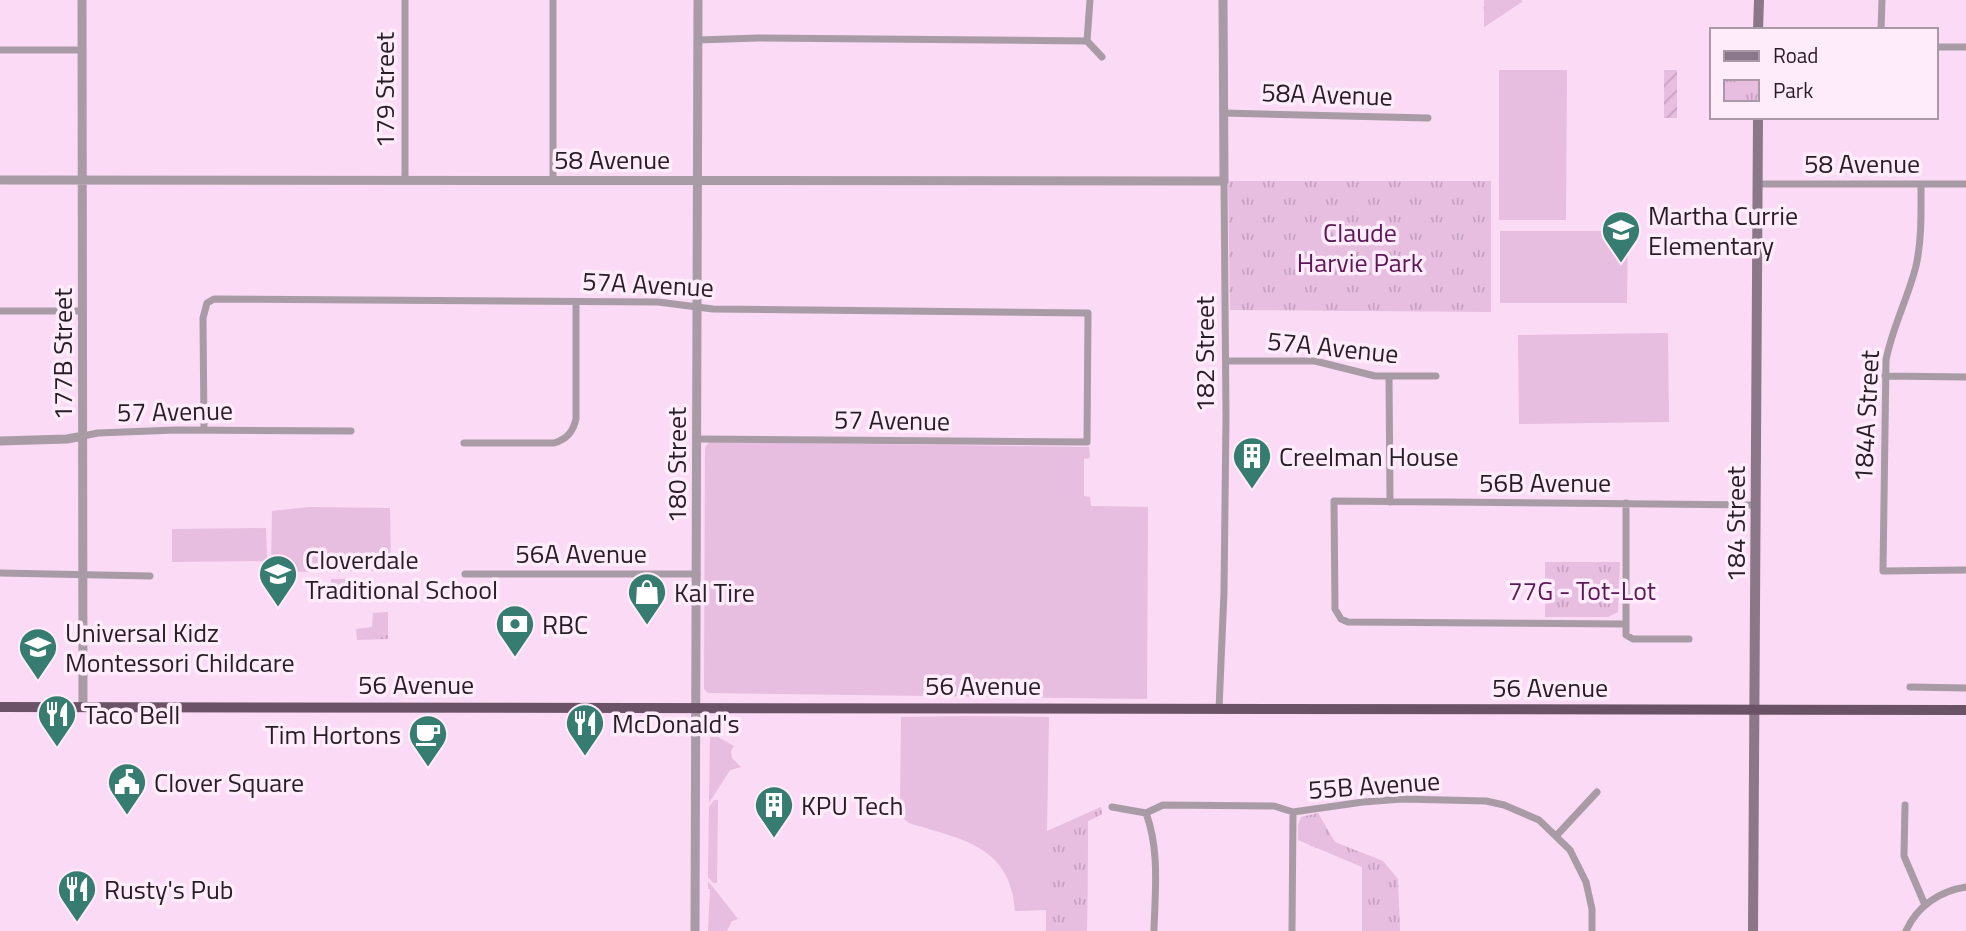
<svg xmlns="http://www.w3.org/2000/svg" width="1966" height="931" font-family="'Titillium Web',sans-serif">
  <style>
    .grass { fill: #e7bde0 }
    .park { fill: url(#park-tufts) }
    .garden { fill: url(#garden-furrows) }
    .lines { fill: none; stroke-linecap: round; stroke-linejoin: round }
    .minor { stroke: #a89ba6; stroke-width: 7 }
    .tertiary { stroke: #a89ba6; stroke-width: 9 }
    .secondary { stroke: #8a7787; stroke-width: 10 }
    .trunk { stroke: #6b5266; stroke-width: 10 }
    .labels { text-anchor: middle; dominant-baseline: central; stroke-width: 7; stroke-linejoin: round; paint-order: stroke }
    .street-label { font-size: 26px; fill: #281d27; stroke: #ffecfb }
    .poi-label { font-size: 26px; fill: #281d27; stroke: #ffecfb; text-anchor: start }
    .park-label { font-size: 26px; fill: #5c1756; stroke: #ffecfb }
  </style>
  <defs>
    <pattern id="park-tufts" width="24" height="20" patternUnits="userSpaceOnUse" patternTransform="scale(1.75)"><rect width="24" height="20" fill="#e7bde0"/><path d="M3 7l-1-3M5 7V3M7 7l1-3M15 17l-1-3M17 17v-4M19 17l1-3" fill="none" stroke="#c6a2c0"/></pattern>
    <pattern id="garden-furrows" width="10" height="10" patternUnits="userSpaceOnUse" patternTransform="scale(1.75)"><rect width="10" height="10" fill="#e7bde0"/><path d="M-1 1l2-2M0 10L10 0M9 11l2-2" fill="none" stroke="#c6a2c0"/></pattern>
  </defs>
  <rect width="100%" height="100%" fill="#fadaf4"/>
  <path class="grass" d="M1499 70H1567L1566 220H1499Z
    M1500 231H1628L1627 303H1500Z
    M1668 333 1669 422 1519 424 1518 335Z
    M709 442 1089 447 1090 458 1084 459V496L1090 497 1091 506 1148 507 1147 699 708 693 704 689 705 448Z
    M309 507 390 508 391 571 271 572 272 511Z
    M266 528 267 561 172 562V529Z
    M331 579H362V598H331Z
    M967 716 1049 717 1047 831 1101 807 1102 814 1088 821 1087 931H1047L1046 910 1015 911C1011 845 960 839 909 823L903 818 900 805 901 717Z
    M710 737H718L734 746 731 751 732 758 741 767 730 770 709 803Z
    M714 800H718L717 883H713L708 877 709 807Z
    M708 881 738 919 732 921 727 931H708L710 889H708Z"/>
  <path class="park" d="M1484 0H1522V2L1484 27Z
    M1228 181H1491V312L1230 310Z
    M1545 562H1620L1618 612 1608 617H1545Z
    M388 612V639L357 640 356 629 372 627 373 613Z
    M1101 807 1102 814 1088 821 1087 931H1046L1047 832Z
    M1318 813 1335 842 1383 861 1398 879 1400 931H1362V867L1298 840V825L1301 817Z"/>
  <path class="garden" d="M1664 70H1677V118H1664Z"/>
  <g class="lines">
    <path class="minor" d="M405 0V180
      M1881 30 1882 0
      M698 40 758 38 1087 41
      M1087 41 1090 0
      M1087 41 1102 57
      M1936 47H1966
      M0 50H82
      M1224 113 1428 118
      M553 181V0
      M1758 184H1966
      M1921 184C1921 211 1922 239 1916 266 1908 298 1892 328 1886 360L1883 571 1966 570
      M0 311H83
      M1226 361H1315L1375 376H1436
      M1389 376 1390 502
      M1885 376 1966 377
      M204 430 203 318 207 303 214 299 658 302 713 309 1088 313 1087 442 697 439
      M83 436 98 433 176 430 351 431
      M464 443H554C567 439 573 432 576 419V302
      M1626 503V635L1633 639H1689
      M0 573 150 576
      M465 574H697
      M1624 624 1348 622 1341 619 1335 609 1334 501 1756 505
      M1910 687 1966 688
      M1219 709 1224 592 1226 417 1224 181
      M1905 805 1904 856 1925 905
      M1112 807 1146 813
      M1146 813 1163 805 1274 806 1293 812 1363 802 1402 799 1486 801 1504 805 1539 820 1570 850 1586 882 1592 909V931
      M1146 813C1160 851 1155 891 1154 931
      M1557 835 1597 792
      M1292 931 1293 812
      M1906 931C1917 906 1940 891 1966 887"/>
    <path class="tertiary" d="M82 0 83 707
      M0 180 1224 181 1223 0
      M0 441 67 439 83 436
      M695 931 698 0"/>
    <path class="secondary" d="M1758 30 1759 0
      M1753 931 1758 117"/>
    <path class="trunk" d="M0 707 1966 710"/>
  </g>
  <defs>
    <g id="school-pin" transform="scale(2.0125)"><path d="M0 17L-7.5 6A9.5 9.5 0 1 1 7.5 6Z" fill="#377c71" stroke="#ffecfb"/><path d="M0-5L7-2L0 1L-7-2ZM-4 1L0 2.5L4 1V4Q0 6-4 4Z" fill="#fff"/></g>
    <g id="building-pin" transform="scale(2.0125)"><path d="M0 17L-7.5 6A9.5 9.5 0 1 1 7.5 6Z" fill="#377c71" stroke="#ffecfb"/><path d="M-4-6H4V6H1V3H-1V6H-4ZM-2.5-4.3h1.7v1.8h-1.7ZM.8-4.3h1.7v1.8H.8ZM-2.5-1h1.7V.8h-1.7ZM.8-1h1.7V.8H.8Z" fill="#fff"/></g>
    <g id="shop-pin" transform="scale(2.0125)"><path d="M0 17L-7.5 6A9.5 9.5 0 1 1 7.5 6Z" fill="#377c71" stroke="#ffecfb"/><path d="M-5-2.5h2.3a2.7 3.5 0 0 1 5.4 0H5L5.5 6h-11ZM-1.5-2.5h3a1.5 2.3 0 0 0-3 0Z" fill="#fff"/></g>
    <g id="bank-pin" transform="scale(2.0125)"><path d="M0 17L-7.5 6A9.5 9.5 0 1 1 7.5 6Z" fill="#377c71" stroke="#ffecfb"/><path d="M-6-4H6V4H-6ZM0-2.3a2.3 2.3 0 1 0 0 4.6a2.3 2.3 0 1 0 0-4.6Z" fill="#fff"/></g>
    <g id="restaurant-pin" transform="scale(2.0125)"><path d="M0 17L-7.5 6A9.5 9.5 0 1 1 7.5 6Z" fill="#377c71" stroke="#ffecfb"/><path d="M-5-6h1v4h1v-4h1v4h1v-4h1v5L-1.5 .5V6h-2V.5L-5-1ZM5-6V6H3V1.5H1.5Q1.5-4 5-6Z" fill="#fff"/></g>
    <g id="cafe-pin" transform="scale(2.0125)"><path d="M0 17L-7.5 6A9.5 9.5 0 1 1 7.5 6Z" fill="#377c71" stroke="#ffecfb"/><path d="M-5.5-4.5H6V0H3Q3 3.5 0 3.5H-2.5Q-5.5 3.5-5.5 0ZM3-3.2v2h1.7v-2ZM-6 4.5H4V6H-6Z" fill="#fff"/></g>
    <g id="civic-pin" transform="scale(2.0125)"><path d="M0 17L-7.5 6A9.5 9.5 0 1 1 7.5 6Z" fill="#377c71" stroke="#ffecfb"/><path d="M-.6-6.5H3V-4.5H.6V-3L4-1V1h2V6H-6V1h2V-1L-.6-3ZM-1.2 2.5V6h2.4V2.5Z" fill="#fff"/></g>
  </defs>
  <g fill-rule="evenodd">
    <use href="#school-pin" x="1621" y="230"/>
    <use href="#building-pin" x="1252" y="456"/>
    <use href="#school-pin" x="278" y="574"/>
    <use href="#shop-pin" x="647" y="592"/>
    <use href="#bank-pin" x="515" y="624"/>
    <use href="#school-pin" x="38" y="647"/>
    <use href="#restaurant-pin" x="57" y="714"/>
    <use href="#restaurant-pin" x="585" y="723"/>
    <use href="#cafe-pin" x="428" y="734"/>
    <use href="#civic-pin" x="127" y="782"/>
    <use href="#building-pin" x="774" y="805"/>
    <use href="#restaurant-pin" x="77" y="889"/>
  </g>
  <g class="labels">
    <g class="street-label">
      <text transform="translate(384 90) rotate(-90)">179 Street</text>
      <text transform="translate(1327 94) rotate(2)">58A Avenue</text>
      <text x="612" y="159">58 Avenue</text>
      <text x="1862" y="163">58 Avenue</text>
      <text transform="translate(648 284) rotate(3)">57A Avenue</text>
      <text transform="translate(1333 347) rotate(6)">57A Avenue</text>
      <text transform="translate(62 354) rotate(-90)">177B Street</text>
      <text transform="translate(1204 354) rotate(-90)">182 Street</text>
      <text transform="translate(175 411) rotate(-1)">57 Avenue</text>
      <text transform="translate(1866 416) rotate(-87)">184A Street</text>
      <text transform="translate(892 420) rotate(1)">57 Avenue</text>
      <text transform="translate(676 465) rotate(-90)">180 Street</text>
      <text x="1545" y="482">56B Avenue</text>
      <text transform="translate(1735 524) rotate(-90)">184 Street</text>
      <text x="581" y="553">56A Avenue</text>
      <text x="416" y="684">56 Avenue</text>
      <text x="983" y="685">56 Avenue</text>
      <text x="1550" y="687">56 Avenue</text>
      <text transform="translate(1374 785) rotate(-4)">55B Avenue</text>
    </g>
    <g class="poi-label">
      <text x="1648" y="215">Martha Currie<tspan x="1648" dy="30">Elementary</tspan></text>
      <text x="1279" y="456">Creelman House</text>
      <text x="305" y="559">Cloverdale<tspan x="305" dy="30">Traditional School</tspan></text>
      <text x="674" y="592">Kal Tire</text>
      <text x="542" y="624">RBC</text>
      <text x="65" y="632">Universal Kidz<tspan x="65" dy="30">Montessori Childcare</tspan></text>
      <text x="84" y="714">Taco Bell</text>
      <text x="612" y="723">McDonald's</text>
      <text x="401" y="734" text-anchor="end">Tim Hortons</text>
      <text x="154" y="782">Clover Square</text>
      <text x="801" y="805">KPU Tech</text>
      <text x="104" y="889">Rusty's Pub</text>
    </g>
    <g class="park-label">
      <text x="1360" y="232">Claude<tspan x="1360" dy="30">Harvie Park</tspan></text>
      <text x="1582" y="590">77G - Tot-Lot</text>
    </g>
  </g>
  <rect x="1710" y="28" width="228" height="91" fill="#ffecfb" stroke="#a999a6" stroke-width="2"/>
  <rect x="1724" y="51" width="35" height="10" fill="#8a7787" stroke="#a999a6" stroke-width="2"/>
  <text x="1773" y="63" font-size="21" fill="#281d27">Road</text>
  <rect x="1724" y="80" width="35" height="21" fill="url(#park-tufts)" stroke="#a999a6" stroke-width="2"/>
  <text x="1773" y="98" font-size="21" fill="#281d27">Park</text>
</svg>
